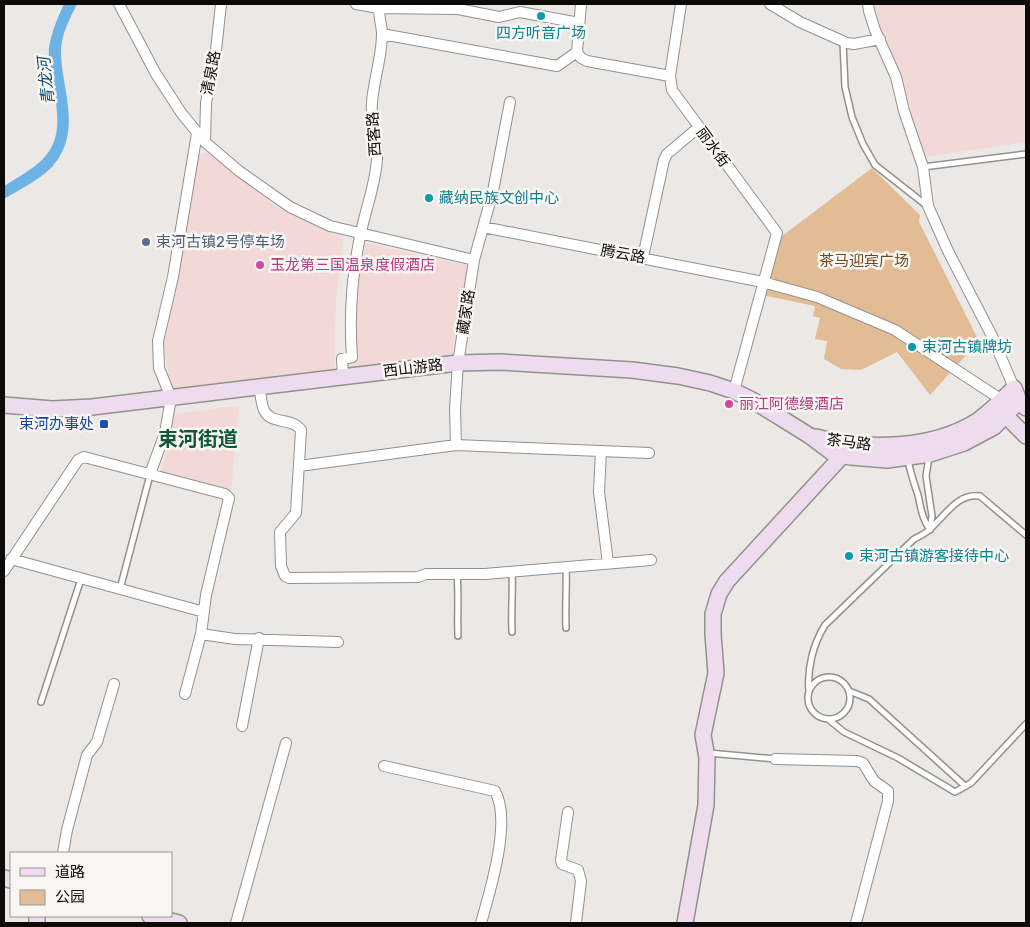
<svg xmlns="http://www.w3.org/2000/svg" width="1030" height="927" font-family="Rubik,'Noto Sans SC',sans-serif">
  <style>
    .commercial { fill: #f3d8d8 }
    .green { fill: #e1bc94 }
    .water { fill: #6cb2e5 }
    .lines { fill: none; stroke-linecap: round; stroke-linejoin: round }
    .lane-casing { stroke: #93918e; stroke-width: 8 }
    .street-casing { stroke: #93918e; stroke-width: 12 }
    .secondary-casing { stroke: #93918e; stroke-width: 18 }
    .lane { stroke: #fff; stroke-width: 5 }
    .street { stroke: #fff; stroke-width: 10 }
    .secondary { stroke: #efdbee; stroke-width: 15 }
    .culture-dot { fill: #0f9aa8; stroke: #f8f6f3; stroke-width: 2 }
    .service-dot { fill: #5c6f8a; stroke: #f8f6f3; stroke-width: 2 }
    .hotel-dot { fill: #d1479c; stroke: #f8f6f3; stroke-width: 2 }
    .transit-dot { fill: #1a4fb4; stroke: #f8f6f3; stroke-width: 2 }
    .labels { text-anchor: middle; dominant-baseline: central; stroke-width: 5; stroke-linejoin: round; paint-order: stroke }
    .culture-label { font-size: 15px; fill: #0d838f; stroke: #f8f6f3; text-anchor: start }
    .street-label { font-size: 15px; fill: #0c0b0a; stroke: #f8f6f3 }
    .service-label { font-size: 15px; fill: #4e5e75; stroke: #f8f6f3; text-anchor: start }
    .park-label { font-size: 15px; fill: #6f491b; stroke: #f8f6f3 }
    .hotel-label { font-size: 15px; fill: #b23c85; stroke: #f8f6f3; text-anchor: start }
    .transit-label { font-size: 15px; fill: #164399; stroke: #f8f6f3; text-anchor: end }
    .water-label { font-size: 16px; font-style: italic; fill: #144a6c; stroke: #f8f6f3 }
    .district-label { font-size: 20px; font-weight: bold; fill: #12573d; stroke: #f8f6f3 }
  </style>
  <rect width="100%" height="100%" fill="#ebe8e5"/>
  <path class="commercial" d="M873 4H1026V142L924 157 900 76 873 16Z
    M210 152 279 209 343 238 336 301 334 371 171 388 163 341 167 320 176 293 198 157 202 154Z
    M361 242 469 266 452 354 433 364 347 370 345 307 354 253Z
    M239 406 231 492 161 472 167 451 174 414Z"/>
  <path class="green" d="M872 168 920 215 919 222 979 341 930 395 897 352 861 370 841 369 824 359 827 341 815 339 820 318 813 316 815 306 762 295 773 243Z"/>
  <path class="water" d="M64 4H77C70 18 61 35 61 51 61 90 84 131 52 167 39 180 19 190 4 199V186C17 178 31 170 42 160 74 129 46 83 49 48 51 33 58 17 64 4Z"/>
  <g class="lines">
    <g class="lane-casing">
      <path id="lane" d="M843 42 845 87 852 117 863 144 875 165 926 205
        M923 167 1026 154
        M929 457 926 476 932 516 930 530
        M908 460C910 472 914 483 918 495 921 509 922 518 930 530
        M566 567C567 588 565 607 566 628
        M457 574C459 595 457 615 458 636
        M120 589 150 475
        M512 632C511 612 513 592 512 572
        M808 698a21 21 0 1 1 42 0a21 21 0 1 1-42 0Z
        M809 691C807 669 813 644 825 625L914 539C920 536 927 533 931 528 946 515 957 493 980 496L1026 535
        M849 691 869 699 965 786
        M41 702 81 579
        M828 719 844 732 898 758 955 792 971 783 1026 724
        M709 753 775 759"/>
    </g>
    <g class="street-casing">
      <path id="street" d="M119 4 156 74 182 114 205 142 239 171 290 207 330 226 474 260
        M356 4 379 8 458 9 499 17 520 12 579 23
        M581 4 577 52 581 58 587 61 670 76
        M681 4 670 76 672 90 777 233 734 391
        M770 4 800 22 847 43 854 44 880 39
        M868 4 869 11 875 30 896 77 904 111 923 167 928 206 948 251 992 336 1014 388
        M382 34 557 66 577 52
        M205 142 206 103 216 50 221 4
        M483 227 763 282 817 297 895 330 1002 400
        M643 257 664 160 667 154 699 127
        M343 377 342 359 352 357C349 315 352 273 361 232 366 208 376 183 377 158 378 138 370 121 372 102 374 79 382 56 382 34 382 24 377 14 380 4
        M259 387C261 394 261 404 264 410 270 425 292 417 301 430L296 513 280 532 281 566 285 576 289 578 418 577 426 574H485L651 560
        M456 445 455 409 458 363 474 260 493 191 510 102
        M601 451 599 492 608 563
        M299 466 456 445 649 453
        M150 474 165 433 171 398 159 368 158 341 173 277 197 133
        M11 559 204 612
        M4 571 78 460 84 457 225 494 229 498 206 595 201 634 185 694
        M201 634 235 639 338 642
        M242 726 259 638
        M775 759 857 761 863 763 874 781 888 791V801L856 923
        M384 766 495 791C512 821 490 891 481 923
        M568 812 561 860 562 864 578 870 581 881 576 923
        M63 853 67 830 87 755 97 742 114 684
        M236 923 286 743"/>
    </g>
    <g class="secondary-casing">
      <path id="secondary" d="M4 405 52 409 92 407 458 363 500 362 632 370 678 376 710 383 734 391 752 400 810 436 834 454 851 457 887 460 930 454 964 443 994 427 1019 401
        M999 409 1026 436
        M816 437C865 451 933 449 977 421 991 411 1002 400 1014 388L1019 401 1026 408
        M4 878 11 880
        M150 916 179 923
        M37 923V916
        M685 923 706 805 707 758 703 735 716 673 713 634V614L719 594 727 581 842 456"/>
    </g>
    <use href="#lane" class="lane"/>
    <use href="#street" class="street"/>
    <use href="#secondary" class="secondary"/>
  </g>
  <g class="culture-dot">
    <circle cx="541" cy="16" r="5"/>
    <circle cx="429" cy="198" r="5"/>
    <circle cx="912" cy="347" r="5"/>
    <circle cx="849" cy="556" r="5"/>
  </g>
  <circle class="service-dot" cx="146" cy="242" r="5"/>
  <g class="hotel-dot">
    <circle cx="260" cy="265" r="5"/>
    <circle cx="729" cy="404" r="5"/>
  </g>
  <rect class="transit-dot" x="99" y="419" width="10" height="10" rx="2.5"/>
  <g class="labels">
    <g class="culture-label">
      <text x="541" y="33" text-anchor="middle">四方听音广场</text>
      <text x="439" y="198">藏纳民族文创中心</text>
      <text x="922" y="347">束河古镇牌坊</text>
      <text x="859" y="556">束河古镇游客接待中心</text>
    </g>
    <g class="street-label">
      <text transform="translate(211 73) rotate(-79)">清泉路</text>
      <text transform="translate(374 134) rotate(-94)">西客路</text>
      <text transform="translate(713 147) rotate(54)">丽水街</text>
      <text transform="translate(623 254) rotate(10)">腾云路</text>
      <text transform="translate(466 312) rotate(-81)">藏家路</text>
      <text transform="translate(413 368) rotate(-7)">西山游路</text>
      <text transform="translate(849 442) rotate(7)">茶马路</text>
    </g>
    <g class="service-label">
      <text x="156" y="242">束河古镇2号停车场</text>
    </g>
    <g class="park-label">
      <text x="864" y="261">茶马迎宾广场</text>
    </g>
    <g class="hotel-label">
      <text x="270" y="265">玉龙第三国温泉度假酒店</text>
      <text x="739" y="404">丽江阿德缦酒店</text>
    </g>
    <g class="transit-label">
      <text x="94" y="424">束河办事处</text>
    </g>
    <g class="water-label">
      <text transform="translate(46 81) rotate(-96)">青龙河</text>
    </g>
    <g class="district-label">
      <text x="198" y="439">束河街道</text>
    </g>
  </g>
  <rect width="1030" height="927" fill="none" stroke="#0c0b0a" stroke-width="10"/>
  <rect x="10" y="852" width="162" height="65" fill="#f8f6f3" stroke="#9a9896"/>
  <rect x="20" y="868" width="25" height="8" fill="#efdbee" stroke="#9a9896"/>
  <text x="55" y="877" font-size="15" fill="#0c0b0a">道路</text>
  <rect x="20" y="890" width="25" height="15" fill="#e1bc94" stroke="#9a9896"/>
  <text x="55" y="902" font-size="15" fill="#0c0b0a">公园</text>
</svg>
